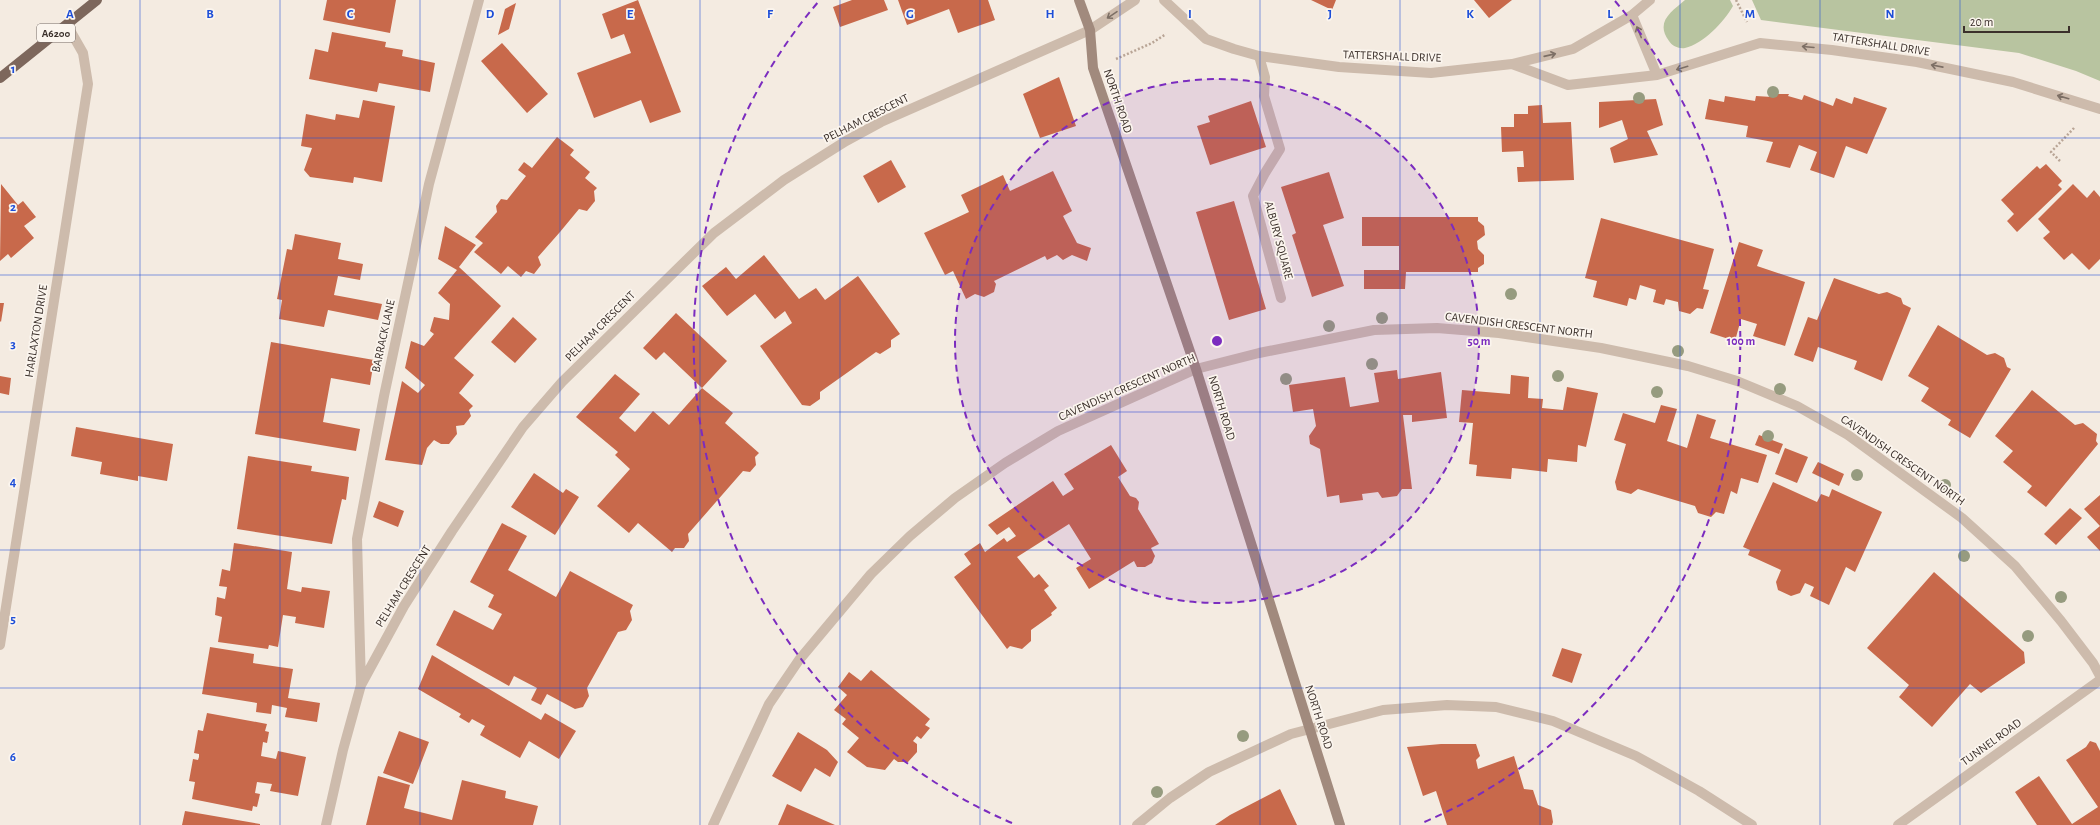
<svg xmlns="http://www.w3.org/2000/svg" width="2100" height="825" font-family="'Alegreya Sans',sans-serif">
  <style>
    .green { fill: #b8c4a0 }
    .building { fill: #c8694b }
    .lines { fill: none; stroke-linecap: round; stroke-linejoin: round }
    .path { stroke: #b9a596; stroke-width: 2.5; stroke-dasharray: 2 2; stroke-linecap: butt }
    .lane { stroke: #cdbbac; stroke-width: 10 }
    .street { stroke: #cdbbac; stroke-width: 10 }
    .secondary { stroke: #a18a7d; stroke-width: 10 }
    .primary { stroke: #7d675c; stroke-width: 10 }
    .tree { fill: #969b7f }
    .oneway { stroke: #7d6f65 }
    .grid { fill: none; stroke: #1d4ed8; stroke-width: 1; stroke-opacity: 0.55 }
    .ring { fill: none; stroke: #7b2cbf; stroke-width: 2; stroke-dasharray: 7 5 }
    .labels { text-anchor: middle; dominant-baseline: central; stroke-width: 3.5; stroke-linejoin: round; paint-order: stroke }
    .shield { fill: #fbf5ee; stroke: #756b66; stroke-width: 1 }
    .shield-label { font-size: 11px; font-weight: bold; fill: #3b302b }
    .street-label { font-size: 12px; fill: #3b302b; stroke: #fbf5ee }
    .grid-label { font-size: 13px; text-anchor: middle; font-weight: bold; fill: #1d4ed8; stroke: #fbf5ee; stroke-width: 3.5; stroke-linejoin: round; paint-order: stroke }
    .centre { fill: #7b2cbf; stroke: #fbf5ee; stroke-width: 2 }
    .ring-label { font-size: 12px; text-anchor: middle; font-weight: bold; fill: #7b2cbf; stroke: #fbf5ee; stroke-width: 3.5; stroke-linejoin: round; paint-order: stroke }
  </style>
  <rect width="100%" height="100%" fill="#f4ebe1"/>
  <path class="green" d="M1685 0H1730L1733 6C1724 22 1703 44 1685 48 1679 49 1672 46 1669 41 1655 22 1671 12 1685 0Z
    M1752 0H2100V81L2076 71 2019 53 1761 20Z"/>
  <path class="building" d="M327 0H396L390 33 323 20Z
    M638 0 681 112 650 123 641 100 594 118 577 73 631 53 624 34 611 39 602 14Z
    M852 0H884L888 10 840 27 833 7Z
    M898 0H988L995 20 958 33 949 9 907 25Z
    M1311 0H1336L1332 10Z
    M1474 0H1512L1489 18Z
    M516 3 509 29 498 35 505 9Z
    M332 32 386 42 385 47 403 50 402 56 435 63 430 92 379 83 377 92 309 79 315 49 328 52Z
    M502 43 548 94 527 113 481 61Z
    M1059 77 1076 126 1040 138 1023 94Z
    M1772 94H1789L1788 96 1802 100 1804 95 1833 106 1836 98 1852 104 1854 97 1887 108 1867 154 1846 146 1834 178 1810 170 1817 152 1799 145 1790 168 1766 162 1773 142 1746 137 1748 126 1705 119 1709 99 1724 102 1725 96 1755 101 1756 96 1772 97Z
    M1656 99 1663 125 1647 131 1658 155 1614 163 1610 148 1628 139 1622 120 1599 128V102Z
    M363 100 395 106 382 182 354 177 353 183 310 177 304 170 312 148 301 146 306 114 335 120 336 114 359 118Z
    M1251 101 1266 147 1210 165 1197 126 1210 122 1208 116Z
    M1542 105 1543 123 1571 122 1574 180 1518 182 1517 167H1524L1523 151 1502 152 1501 127H1514V114H1528V106Z
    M557 137 574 150 570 155 590 172 585 178 597 188 594 191 595 201 587 211 579 209 560 232 538 257 541 265 534 274 526 271 521 277 508 266 501 274 474 252 483 243 475 237 497 212 496 206 501 199 507 200 526 176 518 170 524 162 532 168Z
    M891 160 906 187 878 203 863 176Z
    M2046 164 2062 181 2058 185 2062 189 2017 232 2007 221 2014 214 2001 200 2037 166 2040 169Z
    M1053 171 1072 211 1063 216 1077 243 1091 248 1087 261 1072 255 1063 260 1057 255 1047 260 1045 256 994 281 996 284 994 292 984 297 975 294 966 299 953 271 945 275 924 233 969 212 961 195 1003 175 1010 191Z
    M1329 172 1344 218 1323 225 1344 286 1312 297 1292 235 1296 233 1281 187Z
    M1 184 18 205 23 201 36 217 24 226 34 238 11 258 8 254 0 261Z
    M2073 184 2087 198 2094 190 2100 197V259L2089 270 2072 253 2064 260 2043 238 2050 232 2038 219Z
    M1234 201 1266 309 1229 320 1196 212Z
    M1362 217H1478V221L1484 226 1485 235 1477 241 1478 249 1484 255V264L1478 268V272H1406L1405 289H1364V270H1399V246H1362Z
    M1601 218 1714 249 1703 289 1709 290 1703 309 1697 308 1690 314 1679 311 1678 302 1666 299 1664 305 1653 302 1656 290 1640 285 1636 300 1629 298 1627 306 1593 297 1597 281 1585 278Z
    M445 226 476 245 459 267 501 306 454 358 474 375 459 393 473 406 469 410 471 416 464 425 456 426 457 434 449 444H441L434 440 427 448 422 465 385 460 402 381 418 393 425 385 405 368 411 341 424 346 434 334 430 331 434 317 449 320 450 304 438 293 457 270 438 259Z
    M295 234 341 243 338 259 363 264 360 280 338 276 334 295 382 304 378 320 328 310 324 327 279 319 282 300 277 299 287 249 292 250Z
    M1739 242 1763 250 1757 266 1805 282 1785 346 1753 336 1757 324 1741 319 1735 341 1710 333Z
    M764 255 799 299 816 288 825 300 858 276 900 334 891 340V347L880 354 876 352 851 370 820 392V399L810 406 802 405 760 346 792 323 785 311 775 319 755 294 727 316 702 286 726 267 736 279Z
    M1834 278 1879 294 1887 292 1901 298 1903 304 1911 308 1882 381 1854 369 1857 361 1818 347 1813 362 1794 355 1808 317 1817 320Z
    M0 303H4L1 322 0 321Z
    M676 313 727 361 702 388 733 413 725 423 759 453 755 457 756 465 750 472 743 471 688 534 689 541 684 548H675L672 552 638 523 629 533 597 506 630 469 615 455 618 452 576 417 615 374 640 394 619 418 635 432 653 411 669 425 702 388 664 352 656 360 643 348Z
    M513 317 537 339 515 363 491 342Z
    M1938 325 1987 355 1995 353 2004 358 2007 367 2011 369 1970 438 1948 425 1951 420 1921 401 1929 388 1908 376Z
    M271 342 374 360 370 385 331 378 323 422 360 429 356 451 255 434Z
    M1397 370 1398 379 1441 372 1447 418 1412 422V415H1403L1412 489H1402L1397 496 1382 498 1378 492 1362 494 1363 500 1340 503 1339 495 1327 497 1320 449 1310 444 1309 436 1316 426 1313 409 1293 412 1289 385 1345 377 1350 407 1379 402 1374 373Z
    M1511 375 1529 377 1528 398 1543 399 1542 408 1563 410 1567 387 1598 393 1586 447 1578 445 1577 462 1548 459 1547 472 1512 468 1511 479 1476 476 1477 465 1469 464 1473 423 1459 422 1462 390 1510 394Z
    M0 376 11 378 9 395 0 393Z
    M2032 390 2075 425 2083 423 2097 434 2096 441 2098 444 2046 507 2027 492 2032 486 2003 462 2013 451 1995 436Z
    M1661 405 1677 409 1667 441 1687 448 1697 414 1716 420 1710 438 1767 455 1758 483 1741 478 1737 494 1731 491 1724 514 1716 512 1711 517 1698 513 1695 506 1638 489 1631 494 1617 490 1615 482 1626 444 1614 440 1623 413 1655 423Z
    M76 427 173 444 167 481 138 476V481L100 474 102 462 71 456Z
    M1759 435 1783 444 1779 454 1755 445Z
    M1111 445 1127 471 1118 477 1130 496 1136 498 1139 502 1138 509 1159 544 1151 548 1155 556 1152 563 1145 567H1137L1134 561 1089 589 1076 568 1091 559 1069 524 1017 557 1034 578 1039 574 1049 586 1044 590 1057 608 1051 613 1052 615 1031 630V641L1022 649 1010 646 1007 649 954 577 971 564 964 554 980 543 985 552 1004 538 1007 542 1016 536 1009 527 997 535 988 525 1053 481 1063 496 1074 489 1064 474Z
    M1785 448 1808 457 1797 483 1775 474Z
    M248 456 312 466 311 471 349 477 346 500 342 499 332 544 237 529Z
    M1818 462 1844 474 1839 486 1812 473Z
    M534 473 563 493 566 489 579 497 555 535 511 507Z
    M1773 482 1817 502 1821 494 1829 497 1832 489 1882 512 1855 572 1846 567 1829 605 1810 596 1814 587 1805 583 1800 593 1791 596 1778 590 1776 582 1781 570 1748 555 1750 550 1743 547Z
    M2100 495V551L2087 537 2100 526 2084 509Z
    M379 501 404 511 398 527 373 517Z
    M2070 508 2082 518 2056 545 2044 534Z
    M502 523 527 536 508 570 556 597 570 571 633 605 630 611 632 620 626 630 618 632 587 688 589 696 583 707 575 709 547 694 541 705 531 700 537 688 514 676 509 686 436 645 454 610 493 630 502 614 488 607 494 595 470 582Z
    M234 543 292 552 287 589 301 592 302 587 330 591 324 628 295 623 296 617 283 615 278 647 269 645 268 649 218 642 222 617 215 615 217 597 225 599 227 587 219 586 222 569 230 571Z
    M1934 572 2024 652 2025 663 1981 693 1970 684 1932 727 1899 697 1909 685 1867 648Z
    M210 647 254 654 253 663 293 669 288 698 320 703 317 722 285 717 287 708 272 705 271 714 256 712 257 703 202 694Z
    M1562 648 1582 654 1572 683 1552 676Z
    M432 655 541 720 545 713 576 731 559 759 529 741 520 758 480 735 485 726 472 719 469 723 459 717 461 714 418 689Z
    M871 670 930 719 925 725 930 728 921 739 917 736 913 741 917 744V752L908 762H898L894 759 885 770 867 767 847 752 859 738 842 724 846 719 834 710 847 695 838 687 849 672 861 681Z
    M207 713 267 724 265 731 269 732 267 743 263 742 261 756 276 759 278 751 306 757 298 796 270 791 272 784 257 782 255 793 260 794 257 807 253 806 252 811 192 799 195 782 189 781 193 759 198 760 199 757V754L194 753 198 730 203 731Z
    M399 731 429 742 413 784 383 773Z
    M798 732 827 750 838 762 830 777 815 768 801 792 772 776Z
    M2090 741 2096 743 2100 751V825H2037L2015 792 2039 776 2072 824 2098 807 2066 760 2086 747Z
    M1441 744H1476L1480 756 1476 760 1478 769 1514 756 1524 789 1533 790 1538 805 1551 810 1553 822 1552 825H1447L1436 791 1423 796 1407 747Z
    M378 776 410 785 404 808 452 820 462 780 506 791 505 798 538 806 533 825H366Z
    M1280 789 1297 825H1215L1230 815Z
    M787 804 835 825H778Z
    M185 811 260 824V825H182Z"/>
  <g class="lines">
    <path class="path" d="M1736 0 1747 22
      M1116 59 1152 43 1166 34
      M2060 161 2051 152 2075 127"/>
    <path class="lane" d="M1259 56 1265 77 1264 96 1280 149 1265 173 1253 196 1281 298"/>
    <path class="street" d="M1164 0 1206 39 1234 49 1259 56 1339 67 1431 73 1512 64 1573 49 1632 15 1650 0
      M1632 15 1657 75
      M1512 64 1568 85 1657 75 1760 43 1832 50 1917 62 2013 82 2100 109
      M0 645 88 84 83 53 67 25
      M361 685 357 539 384 396 429 184 479 0
      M326 825 343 750 361 685 404 606 452 531 523 427 562 382 714 233 784 180 846 141 881 122 1090 30 1135 0
      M713 825 769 704 799 660 871 574 910 536 955 498 1005 463 1058 431 1196 369 1259 353 1374 330 1437 328 1499 333 1601 348 1688 366 1737 381 1797 406 1848 435 1962 518 2015 566 2061 621 2093 663 2100 676
      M1137 825 1170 798 1209 772 1291 734 1383 710 1447 705 1496 707 1553 721 1636 756 1699 791 1752 825
      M1898 825 2100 680"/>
    <path class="secondary" d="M1079 0 1090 30 1093 68 1196 369 1340 825"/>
    <path class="primary" d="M0 78 97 0"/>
  </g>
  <g class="tree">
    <circle cx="1773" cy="92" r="6"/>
    <circle cx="1639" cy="98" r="6"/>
    <circle cx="1511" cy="294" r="6"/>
    <circle cx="1382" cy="318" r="6"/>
    <circle cx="1329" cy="326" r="6"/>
    <circle cx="1678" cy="351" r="6"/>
    <circle cx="1372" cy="364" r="6"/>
    <circle cx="1558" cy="376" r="6"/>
    <circle cx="1286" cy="379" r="6"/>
    <circle cx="1780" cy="389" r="6"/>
    <circle cx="1657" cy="392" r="6"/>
    <circle cx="1768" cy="436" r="6"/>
    <circle cx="1857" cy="475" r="6"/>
    <circle cx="1945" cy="485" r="6"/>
    <circle cx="1964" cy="556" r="6"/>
    <circle cx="2061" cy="597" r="6"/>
    <circle cx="2028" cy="636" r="6"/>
    <circle cx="1243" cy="736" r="6"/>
    <circle cx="1157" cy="792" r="6"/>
  </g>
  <defs><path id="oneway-shaft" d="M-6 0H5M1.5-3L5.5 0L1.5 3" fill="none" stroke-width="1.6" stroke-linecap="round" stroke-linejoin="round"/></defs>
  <g class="oneway">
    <use href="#oneway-shaft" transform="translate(1112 15) rotate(146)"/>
    <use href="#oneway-shaft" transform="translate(1639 32) rotate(-112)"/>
    <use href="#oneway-shaft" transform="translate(1808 47) rotate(-175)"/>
    <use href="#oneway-shaft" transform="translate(1550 55) rotate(-13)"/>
    <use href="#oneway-shaft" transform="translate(1937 66) rotate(-169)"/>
    <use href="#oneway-shaft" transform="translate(1682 68) rotate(163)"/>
    <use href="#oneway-shaft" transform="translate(2063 97) rotate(-164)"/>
  </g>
  <path class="grid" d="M140 0V825M280 0V825M420 0V825M560 0V825M700 0V825M840 0V825M980 0V825M1120 0V825M1260 0V825M1400 0V825M1540 0V825M1680 0V825M1820 0V825M1960 0V825M0 138H2100M0 275H2100M0 412H2100M0 550H2100M0 688H2100"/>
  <circle cx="1217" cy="341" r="262" fill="#7b2cbf" fill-opacity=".12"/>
  <g class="ring">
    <circle cx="1217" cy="341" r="262"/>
    <path d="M1012 823A524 524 0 0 1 819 1M1615 1A524 524 0 0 1 1422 823"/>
  </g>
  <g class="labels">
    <rect class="shield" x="37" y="24" width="38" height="18" rx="3"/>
    <g class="shield-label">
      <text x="56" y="33">A6200</text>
    </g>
    <g class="street-label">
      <text transform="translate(1881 44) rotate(9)">TATTERSHALL DRIVE</text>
      <text transform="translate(1392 56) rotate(2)">TATTERSHALL DRIVE</text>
      <text transform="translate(1118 101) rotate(71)">NORTH ROAD</text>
      <text transform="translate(866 118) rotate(-27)">PELHAM CRESCENT</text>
      <text transform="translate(1279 240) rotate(75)">ALBURY SQUARE</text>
      <text transform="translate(1519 325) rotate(7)">CAVENDISH CRESCENT NORTH</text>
      <text transform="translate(600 326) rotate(-45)">PELHAM CRESCENT</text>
      <text transform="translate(36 331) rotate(-81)">HARLAXTON DRIVE</text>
      <text transform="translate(383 336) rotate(-78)">BARRACK LANE</text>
      <text transform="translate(1127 387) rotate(-24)">CAVENDISH CRESCENT NORTH</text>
      <text transform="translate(1222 408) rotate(73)">NORTH ROAD</text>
      <text transform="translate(1903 460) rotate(35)">CAVENDISH CRESCENT NORTH</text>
      <text transform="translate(403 586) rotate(-58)">PELHAM CRESCENT</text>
      <text transform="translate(1319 717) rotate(72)">NORTH ROAD</text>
      <text transform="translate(1991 742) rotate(-36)">TUNNEL ROAD</text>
    </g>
  </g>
  <g class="grid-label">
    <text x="70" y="18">A</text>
    <text x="210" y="18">B</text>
    <text x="350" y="18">C</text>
    <text x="490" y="18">D</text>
    <text x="630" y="18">E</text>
    <text x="770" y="18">F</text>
    <text x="910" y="18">G</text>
    <text x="1050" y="18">H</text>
    <text x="1190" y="18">I</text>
    <text x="1330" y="18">J</text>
    <text x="1470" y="18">K</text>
    <text x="1610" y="18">L</text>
    <text x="1750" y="18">M</text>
    <text x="1890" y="18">N</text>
    <text x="13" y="73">1</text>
    <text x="13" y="211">2</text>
    <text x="13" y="348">3</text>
    <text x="13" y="486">4</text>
    <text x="13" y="623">5</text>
    <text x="13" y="761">6</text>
  </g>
  <circle cx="1217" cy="341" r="6" class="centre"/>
  <g class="ring-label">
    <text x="1479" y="345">50 m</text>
    <text x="1741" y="345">100 m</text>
  </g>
  <path d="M1964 26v6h105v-6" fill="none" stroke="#3b302b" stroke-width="2"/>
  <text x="1970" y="26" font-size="12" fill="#3b302b" stroke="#fbf5ee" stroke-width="3" paint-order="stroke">20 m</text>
</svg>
